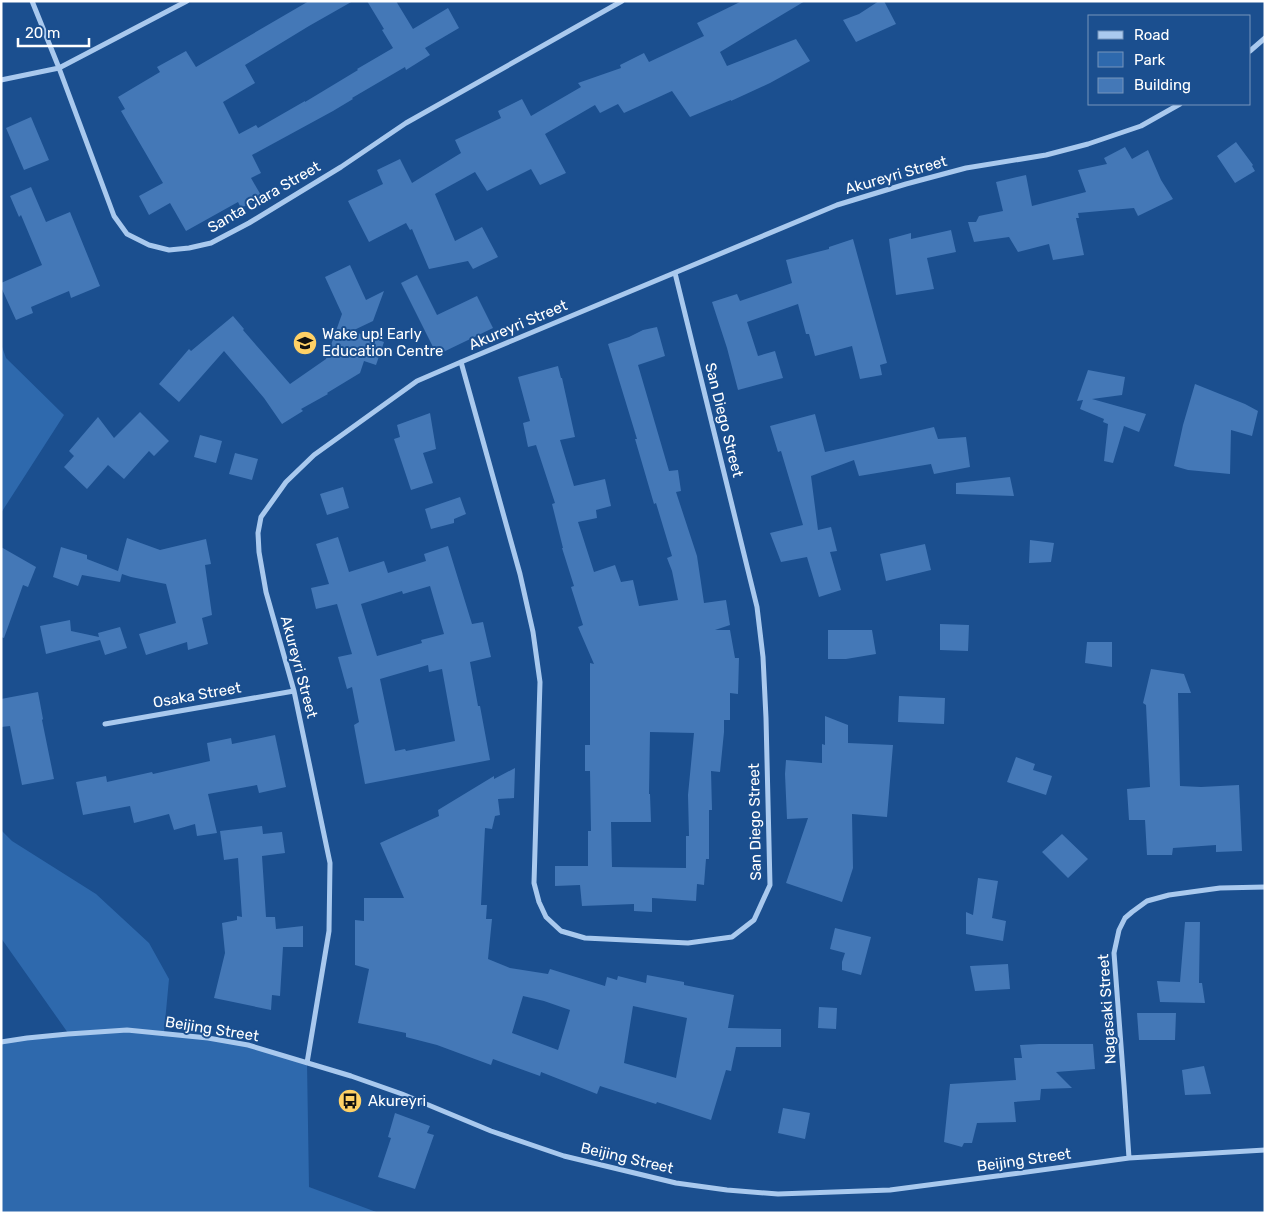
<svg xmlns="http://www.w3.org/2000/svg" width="1266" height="1214" font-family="Rubik,sans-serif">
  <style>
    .green { fill: #2e69ad }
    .building { fill: #4478b7; fill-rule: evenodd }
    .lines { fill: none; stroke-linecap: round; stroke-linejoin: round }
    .street { stroke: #a9c9ee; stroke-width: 5 }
    .labels { text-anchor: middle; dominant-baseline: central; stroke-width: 4; stroke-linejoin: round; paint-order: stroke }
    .street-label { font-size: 15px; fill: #fff; stroke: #1b4f8f }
    .poi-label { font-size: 15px; fill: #fff; stroke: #1b4f8f; text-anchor: start }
  </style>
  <rect width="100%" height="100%" fill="#1b4f8f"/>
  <path class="green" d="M1 344 6 358 64 415 1 513Z
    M1 830 12 841 96 894 149 943 169 979 164 1033 248 1045 307 1063 309 1187 379 1213H1V1042L68 1033 1 938Z"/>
  <path class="building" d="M309 1H353L309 26 245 65 255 83 223 102 239 134 256 125 258 128 305 101V102L358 70 357 69 393 48 382 30 384 29 367 1H396L413 29 448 8 459 28 425 48 430 55 406 70 405 67 352 98 353 99 333 111 252 155 261 173 251 178 262 197 241 208 238 202 186 231 170 203 149 215 139 196 163 183 121 111 125 109 118 97 160 72 157 67 186 51 196 67Z
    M742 1H805L720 52 727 66 796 39 810 61 770 83 731 101V100L690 117 672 91 624 113 618 104 600 113 595 105 545 134 566 173 540 185 531 169 487 191 475 172 435 194 455 241 482 227 498 257 473 269 468 261 429 269 412 229 410 230 406 223 369 242 348 201 383 184 377 170 400 159 412 183 461 153 455 140 501 118 498 111 522 99 531 116 581 87 578 83 621 68 620 65 644 53 649 62 704 36 697 23Z
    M879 1H884L896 24 856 42 843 20 859 14Z
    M31 117 49 160 24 170 6 128Z
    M1236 142 1253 165 1252 166 1255 171 1235 183 1217 156Z
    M1125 147 1132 159 1148 150 1161 180 1173 199 1138 216 1134 208 1078 213 1079 218H1076L1084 255 1053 260 1049 244 1018 252 1009 237 974 242 968 222H976L979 216 1003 211 996 182 1026 175 1032 206 1086 192 1078 170 1107 164 1104 158Z
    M31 187 46 222 70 212 100 286 71 298 69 291 31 307 33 313 16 320 1 287V283L42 265 21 215 19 217 10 196Z
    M951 230 956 252 927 258 934 289 896 295 889 239 911 233V239Z
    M853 239 887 363 880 365 882 375 860 379 852 346 815 356 809 334H806L798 304 747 322 758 356 775 351 783 378 738 390 727 348 712 302 737 294 740 301 792 283 786 260 829 249V247Z
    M350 265 366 300 384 291 373 321 352 331 384 342 376 365 364 361 360 373 327 393 328 394 301 409 303 411 282 424 264 398 224 351 179 402 159 384 189 349 191 351 233 316 244 329 243 330 290 384 326 359 342 314 325 277Z
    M417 275 437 315 477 296 493 328 437 355 401 283Z
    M657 327 665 356 638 365 669 471 678 470 681 491 676 492 697 556 704 603 726 600 730 625 715 630H730L735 658H739L738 694 730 693V720H724V732L720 772 711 771 712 810H709V859H706L704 885 697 884 696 901 652 898V912L634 911V904L582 906 580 885 555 886V866H588V831H591L590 771H585V745H590V663L594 664 578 627 583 625 571 587 574 586 562 548H563L552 504 555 503 536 445 528 447 523 423 530 421 518 377 558 366 561 378H562L575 437 560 440 574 486 605 479 611 506 596 510 597 518 578 522 594 572 615 565 621 582 633 580 639 606 678 600 672 571 667 558 672 556 656 503 654 504 635 439H637L608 344 629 337 643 330ZM650 732 694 733 688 795 689 836H686V868L612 867 611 822H651L650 794H649Z
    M1088 370 1125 377 1122 395 1092 399 1146 414 1139 432 1124 426 1113 463 1104 461 1108 424 1103 422 1104 419 1080 409 1083 400 1077 401Z
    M1195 384 1245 404 1258 411 1252 436 1231 430 1230 474 1188 470 1174 466 1183 425Z
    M140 412 169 441 154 456 149 451 124 479 108 465 87 489 64 467 74 456 69 451 98 417 114 438Z
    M430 413 436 449 423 453 433 483 411 490 394 439 400 437 397 425Z
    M815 414 825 452 934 427 938 439 966 437 970 467 934 474 931 464 859 476 854 460 811 476 818 530 831 527 837 551 830 552 841 590 819 597 807 557 781 562 770 533 803 525 781 451 778 452 770 426Z
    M200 435 222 441 216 463 194 457Z
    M235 453 258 459 252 480 229 474Z
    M1010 477 1014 496 956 494V483Z
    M343 487 349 508 327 515 320 494Z
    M460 497 466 514 454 519V523L431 529 425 509Z
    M338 537 349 572 384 561 388 573 426 561 424 554 448 546 472 624 483 622 491 657 470 662 478 706H480L490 760 365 784 355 731 354 725 359 722 352 687 347 689 338 657 352 654 337 604 316 609 311 588 329 584 316 544ZM430 586 444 634 421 640 422 643 377 656 361 604 402 591 403 594ZM428 665 429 672 442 669 455 741 406 751 405 749 395 751 380 679Z
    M127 538 160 550 206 539 211 564 205 565 212 615 202 618 208 644 188 650 187 642 146 655 139 634 176 623 166 584 131 577 122 574 120 582 82 575 78 586 53 577 61 547 87 555V559L118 571Z
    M1030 540 1054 543 1051 562 1029 563Z
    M925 544 931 570 886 581 880 554Z
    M1 547 36 567 28 587 23 585 4 638 1 637Z
    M70 620 71 631 99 637 98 633 120 627 127 648 105 655 100 640 46 654 40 626Z
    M940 624 969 625 968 651 940 650Z
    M828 630H872L876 654 846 659H828Z
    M1087 642H1112V667L1085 663Z
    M1151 669 1184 674 1191 693H1178L1180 786 1201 787 1239 785 1242 851 1216 852V845L1173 848 1172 855H1147L1145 820H1129L1127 789 1150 787 1146 705 1143 703Z
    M38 692 43 719 42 720 54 779 22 785 10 726 1 727V699Z
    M899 696 945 698 944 724 898 722Z
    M825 716 848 725V743L893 745 887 817 852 814 853 868 842 902 786 883 808 818 787 819 785 774 786 760 822 763V744L825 745Z
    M275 735 286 787 259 793 257 785 208 794 217 833 197 836 195 824 174 830 169 814 134 823 130 806 83 815 76 782 106 776 107 782 152 772 153 774 210 761 207 743 231 738 232 744Z
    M1016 757 1035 764 1033 770 1052 776 1046 795 1007 782Z
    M515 768 514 798 498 799 500 815 495 816 492 829 485 828 481 905H487L486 919H492L488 959 510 968 548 974 550 969 605 986 607 977 617 980 618 976 646 983 647 975 684 982V985L734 995 728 1028 781 1029V1047H736L731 1071 726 1070 711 1120 657 1102 656 1104 600 1086 597 1094 541 1072 540 1076 493 1059 491 1065 437 1045 406 1037V1033L358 1023 369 969 355 965V920L364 921V898H404L380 843 439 816 438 810 494 776V779ZM523 996 544 1001 570 1010 558 1050 512 1033ZM633 1006 687 1018 676 1078 624 1063Z
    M262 826 263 834 282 832 285 853 262 856 266 917H275L276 929 303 926V947H283L280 996 272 995 271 1010 214 998 225 953 222 923 237 920V916L242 917 238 858 224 860 220 831Z
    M1062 834 1088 859 1068 878 1042 852Z
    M978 878 998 881 992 918 1006 921 1003 941 966 934V912L973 915Z
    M1185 922H1200L1199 983H1202L1205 1003 1160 1002 1157 981 1180 982Z
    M835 928 871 937 861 975 842 970V962L845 953 830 949Z
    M1008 964 1010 989 975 991 970 966Z
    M819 1007 837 1008 836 1029 818 1028Z
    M1137 1013H1176L1175 1040H1139Z
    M1039 1044H1093L1095 1069 1056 1072 1072 1088 1041 1089 1040 1100 1014 1102 1016 1122 977 1123 972 1143H964L962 1147 944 1142 950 1084 1016 1080 1014 1058H1022L1020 1045Z
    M1204 1066 1211 1094 1185 1095 1182 1070Z
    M783 1108 810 1113 805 1139 778 1133Z
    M395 1113 430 1126 427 1133 434 1135 415 1189 378 1177 391 1138 388 1137Z"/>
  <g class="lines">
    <path class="street" d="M32 1 59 68 114 216 127 234 149 245 169 250 189 248 211 243 249 223 341 167 406 123 622 1
      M1250 51 1265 38
      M1 80 59 68 187 1
      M461 362 520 574 533 632 540 682 534 883 539 902 546 917 561 931 585 938 688 943 732 937 754 920 770 885 766 718 763 657 757 607 675 273
      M105 724 294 691
      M1 1042 27 1038 68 1034 127 1030 208 1038 248 1045 351 1076 402 1094 491 1131 564 1156 676 1183 727 1190 778 1194 890 1190 1012 1174 1129 1158 1265 1150
      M307 1063 329 931 330 863 294 691 266 592 259 552 258 533 261 517 286 482 314 455 417 381 461 362 837 205 906 184 966 168 1046 155 1088 144 1141 126 1180 104
      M1129 1158 1124 1085 1114 953 1119 930 1125 918 1132 912 1147 901 1169 895 1220 888 1265 887"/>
  </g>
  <defs>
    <g id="school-disc" transform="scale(1.25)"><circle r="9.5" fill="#ffd166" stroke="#1b4f8f"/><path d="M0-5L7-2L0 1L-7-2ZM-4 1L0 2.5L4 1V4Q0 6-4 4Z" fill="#111"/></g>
    <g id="bus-disc" transform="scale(1.25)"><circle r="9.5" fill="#ffd166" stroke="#1b4f8f"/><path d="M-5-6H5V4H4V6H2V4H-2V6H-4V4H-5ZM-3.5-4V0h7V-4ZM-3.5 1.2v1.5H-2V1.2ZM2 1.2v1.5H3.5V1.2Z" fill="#111"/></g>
  </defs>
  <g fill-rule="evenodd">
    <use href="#school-disc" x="305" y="343"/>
    <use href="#bus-disc" x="350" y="1101"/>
  </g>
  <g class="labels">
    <g class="street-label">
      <text transform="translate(896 175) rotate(-16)">Akureyri Street</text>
      <text transform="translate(264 197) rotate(-30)">Santa Clara Street</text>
      <text transform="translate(518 325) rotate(-23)">Akureyri Street</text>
      <text transform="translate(724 420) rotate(76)">San Diego Street</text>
      <text transform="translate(299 667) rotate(75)">Akureyri Street</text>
      <text transform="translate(197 695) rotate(-10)">Osaka Street</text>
      <text transform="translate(755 822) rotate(-91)">San Diego Street</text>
      <text transform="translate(1107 1009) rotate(-94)">Nagasaki Street</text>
      <text transform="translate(212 1029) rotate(9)">Beijing Street</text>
      <text transform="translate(627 1158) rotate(13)">Beijing Street</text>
      <text transform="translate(1024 1160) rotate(-8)">Beijing Street</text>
    </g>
    <g class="poi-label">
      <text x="322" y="334">Wake up! Early<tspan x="322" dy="17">Education Centre</tspan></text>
      <text x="368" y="1101">Akureyri</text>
    </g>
  </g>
  <rect width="1266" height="1214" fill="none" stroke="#ffffff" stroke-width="5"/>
  <rect x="1088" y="15" width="162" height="90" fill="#1b4f8f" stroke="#7695bc"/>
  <rect x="1098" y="31" width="25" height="8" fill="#a9c9ee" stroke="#7695bc"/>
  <text x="1134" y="40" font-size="15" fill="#ffffff">Road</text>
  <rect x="1098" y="52" width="25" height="15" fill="#2e69ad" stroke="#7695bc"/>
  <text x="1134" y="65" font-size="15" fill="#ffffff">Park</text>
  <rect x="1098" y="78" width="25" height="15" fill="#4478b7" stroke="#7695bc"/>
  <text x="1134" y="90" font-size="15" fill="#ffffff">Building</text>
  <path d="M18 38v8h71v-8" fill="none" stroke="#ffffff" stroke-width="2.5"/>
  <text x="25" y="38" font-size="15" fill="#ffffff" stroke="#1b4f8f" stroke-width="4" paint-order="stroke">20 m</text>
</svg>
